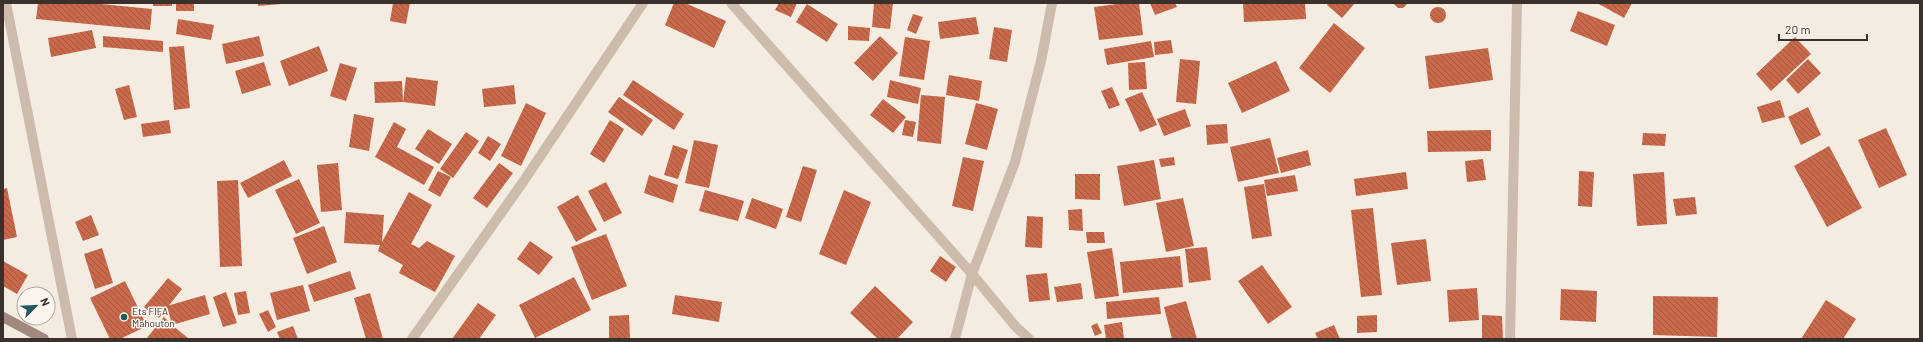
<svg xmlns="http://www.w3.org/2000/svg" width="1923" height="342" font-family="Barlow,sans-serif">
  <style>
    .building { fill: url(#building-back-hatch) }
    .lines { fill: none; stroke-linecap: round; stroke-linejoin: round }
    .street { stroke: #cdbbac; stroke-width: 10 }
    .secondary { stroke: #a18a7d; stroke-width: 10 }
    .poi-dot { fill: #1f5a5e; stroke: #fbf5ee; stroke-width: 1.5 }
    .labels { text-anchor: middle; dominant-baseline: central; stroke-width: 3; stroke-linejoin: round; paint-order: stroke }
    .poi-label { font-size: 10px; fill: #3b302b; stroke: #fbf5ee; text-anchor: start }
  </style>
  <defs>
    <pattern id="building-back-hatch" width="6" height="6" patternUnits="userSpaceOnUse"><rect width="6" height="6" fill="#c8694b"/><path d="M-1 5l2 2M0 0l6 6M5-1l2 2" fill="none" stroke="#a4573f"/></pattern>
  </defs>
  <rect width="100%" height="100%" fill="#f4ebe1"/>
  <path class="building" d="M38 3H91L152 9 150 30 36 19Z
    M153 3H172V6H153Z
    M176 3H194V11H176Z
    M258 3H281V4L258 6Z
    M393 3H410L406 24 390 21Z
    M674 3H685L726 21 714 48 665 25Z
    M779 3H797L791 17 775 10Z
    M874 3H893L890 29 872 27Z
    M1125 3H1139L1143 35 1099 40 1094 7Z
    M1150 3H1175L1177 7 1155 15Z
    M1243 3H1305L1306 19 1244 22Z
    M1328 3H1355L1342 18 1327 5Z
    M1393 3H1408L1403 8H1398Z
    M1597 3H1632L1624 18Z
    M807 4 838 24 827 42 796 22Z
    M1430 15a8 8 0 1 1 16 0a8 8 0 1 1-16 0Z
    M1578 11 1615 25 1607 46 1570 31Z
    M913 14 923 17 916 34 907 30Z
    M976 17 979 34 940 39 938 22Z
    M178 19 214 25 211 40 176 34Z
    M1334 23 1365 48 1330 93 1299 68Z
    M848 26 870 28 869 41 848 40Z
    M994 27 1012 30 1007 62 989 59Z
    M92 30 96 48 51 57 48 38Z
    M103 36 163 41V52L103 47Z
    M259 36 264 56 226 64 222 44Z
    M880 36 898 53 873 81 854 63Z
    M905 37 930 41 924 80 899 76Z
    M1795 37 1811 54 1771 91 1756 74Z
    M1171 40 1173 53 1155 55 1154 42Z
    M1151 41 1154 57 1107 65 1104 49Z
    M184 46 190 108 174 110 169 47Z
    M319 46 328 71 289 86 280 61Z
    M1488 48 1493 80 1429 89 1425 56Z
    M1180 59 1200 61 1196 104 1176 102Z
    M1808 59 1821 73 1798 94 1786 80Z
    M1276 61 1290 91 1242 113 1228 83Z
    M264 62 271 85 242 94 235 71Z
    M1145 62 1147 89 1129 90 1128 63Z
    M340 63 357 68 346 101 330 96Z
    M949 75 982 81 979 101 946 95Z
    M406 77 438 81 435 106 403 102 375 103 374 82 402 81 403 102Z
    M633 80 684 114 674 130 623 95Z
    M890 80 921 88 918 104 887 97Z
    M129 85 137 117 124 120 115 89Z
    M514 85 516 104 484 107 482 89Z
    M1112 87 1120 105 1109 109 1101 91Z
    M1142 92 1157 125 1140 132 1125 99Z
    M921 95 945 97 941 144 917 141Z
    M619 97 653 120 642 136 608 112Z
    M883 99 906 117 893 133 870 115Z
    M1780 100 1785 117 1762 123 1757 107Z
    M526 103 546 113 521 166 501 156Z
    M976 103 998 109 987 150 965 144Z
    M1808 107 1821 135 1801 145 1788 117Z
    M1185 109 1191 126 1164 136 1157 119Z
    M354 114 374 118 369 151 349 147Z
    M169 120 171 133 143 137 141 124Z
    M610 120 624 129 604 163 590 154Z
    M905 120 916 122 913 137 902 135Z
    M394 122 406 129 397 147 434 167 424 185 375 157Z
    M1227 124 1228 143 1207 145 1206 125Z
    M1886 128 1907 175 1879 188 1858 140Z
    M428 129 452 144 439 164 415 149Z
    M1491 130V151L1428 152 1427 131Z
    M466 132 479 141 453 178 440 169Z
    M1643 133 1666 134 1665 146 1642 145Z
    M488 136 501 144 490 161 478 153Z
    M1270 138 1279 173 1238 182 1230 147Z
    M694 140 718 145 709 188 685 183Z
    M673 145 688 150 678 179 664 175Z
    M1829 146 1862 208 1827 227 1794 166Z
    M1308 150 1311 165 1281 173 1277 158Z
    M963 157 984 161 973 211 952 206Z
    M1174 157 1175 165 1161 167 1159 159Z
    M1483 159 1486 180 1467 182 1465 161Z
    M284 160 292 176 248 198 240 183Z
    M1154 160 1161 199 1124 206 1117 166Z
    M338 163 342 210 321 212 317 165Z
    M499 163 513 173 487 208 473 198Z
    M803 166 817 170 801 222 786 217Z
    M438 171 451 177 440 197 428 190Z
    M1579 171 1594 172 1592 207 1578 206Z
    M1406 172 1408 189 1356 196 1354 179Z
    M1664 172 1667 224 1637 226 1633 174Z
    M1075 174H1100V200L1075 199Z
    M649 175 678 185 673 203 644 193Z
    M1295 175 1298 191 1267 196 1264 180Z
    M299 179 320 223 296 234 275 190Z
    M238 180 242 266 220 267 217 181Z
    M606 182 622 213 604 222 588 191Z
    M1264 184 1272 236 1252 239 1244 187Z
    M7 188 17 237 3 240V189Z
    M705 190 744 201 738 221 699 211Z
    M844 190 871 202 846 265 819 254Z
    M409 192 432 205 411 244 419 248 427 241 455 256 435 292 399 273 403 265 378 251 380 245 344 243 346 212 384 215 382 242Z
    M578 195 597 230 576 242 557 207Z
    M1695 197 1697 214 1676 216 1673 199Z
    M752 198 783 209 776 229 745 218Z
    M1183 198 1194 246 1166 252 1156 203Z
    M1373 208 1382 295 1361 297 1351 210Z
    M1082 209 1083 231 1069 230 1068 210Z
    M91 215 99 235 83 241 75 222Z
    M1027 216 1043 217 1042 248 1025 247Z
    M324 226 337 262 307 274 293 238Z
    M1086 232H1104L1105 243H1087Z
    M606 234 627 286 592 300 571 247Z
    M1426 239 1431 281 1397 285 1391 243Z
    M530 241 553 257 539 275 517 259Z
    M1207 247 1211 280 1189 283 1185 249Z
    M102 248 113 283 95 289 84 254Z
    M1112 248 1119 296 1095 299 1087 252Z
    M940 256 956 267 946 282 930 271Z
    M1180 256 1183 287 1123 293 1120 262Z
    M3 261 28 275 17 294 3 286Z
    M1262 265 1292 307 1268 324 1238 281Z
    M350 271 356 289 314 302 308 285Z
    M1047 273 1050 300 1029 302 1026 275Z
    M574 277 591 310 535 338 519 305Z
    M168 278 182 289 159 318 144 307Z
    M125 281 147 326 120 339H110L90 298Z
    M1081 283 1083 299 1057 302 1054 287Z
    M303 285 310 311 277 320 270 293Z
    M875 286 913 322 897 339H878L850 313Z
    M1477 288 1479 320 1449 322 1447 290Z
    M1561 289 1597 291 1596 322 1560 320Z
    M246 291 250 313 238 315 234 293Z
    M226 292 237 323 223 327 213 297Z
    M370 293 383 339H366L354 298Z
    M205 295 210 314 172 325 188 338 187 339H146L164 317 172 325 167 306Z
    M675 295 722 302 719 322 672 314Z
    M1653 296 1718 297 1717 337 1653 335Z
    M1159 297 1161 314 1107 319 1106 302Z
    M1826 300 1856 319 1843 339H1801Z
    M1186 301 1197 339H1172L1164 307Z
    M478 303 496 315 479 339H452Z
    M268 310 276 327 268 332 259 314Z
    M629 315 630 339H609V316Z
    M1377 315V332L1357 333V316Z
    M1482 315 1502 316 1503 339H1482Z
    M1122 322 1124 339H1106L1104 325Z
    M1097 323 1102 333 1095 336 1091 326Z
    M1334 325 1340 339H1318L1315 333Z
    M293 326 298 339H280L277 332Z"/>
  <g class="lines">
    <path class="street" d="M6 3 72 339
      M731 3 972 274 1016 327 1029 339
      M412 339 523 182 643 3
      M955 339 972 274 1015 162 1041 61 1052 3
      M1510 339 1517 3"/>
    <path class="secondary" d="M3 317 44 339"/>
  </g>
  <circle class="poi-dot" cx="124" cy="317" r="4"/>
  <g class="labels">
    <g class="poi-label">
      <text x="132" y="311">Ets FIFA<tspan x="132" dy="12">Mahouton</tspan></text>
    </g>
  </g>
  <rect width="1923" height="342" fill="none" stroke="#3b302b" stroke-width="8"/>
  <g transform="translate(36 306) rotate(66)"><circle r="19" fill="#fbf5ee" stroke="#aea6a0"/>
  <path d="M0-3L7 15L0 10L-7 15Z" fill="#1f5a5e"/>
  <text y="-6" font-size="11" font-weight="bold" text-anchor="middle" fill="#3b302b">N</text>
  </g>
  <path d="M1779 34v6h88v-6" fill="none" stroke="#3b302b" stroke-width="2"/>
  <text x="1785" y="34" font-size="12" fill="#3b302b" stroke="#fbf5ee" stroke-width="3" paint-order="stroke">20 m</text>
</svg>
